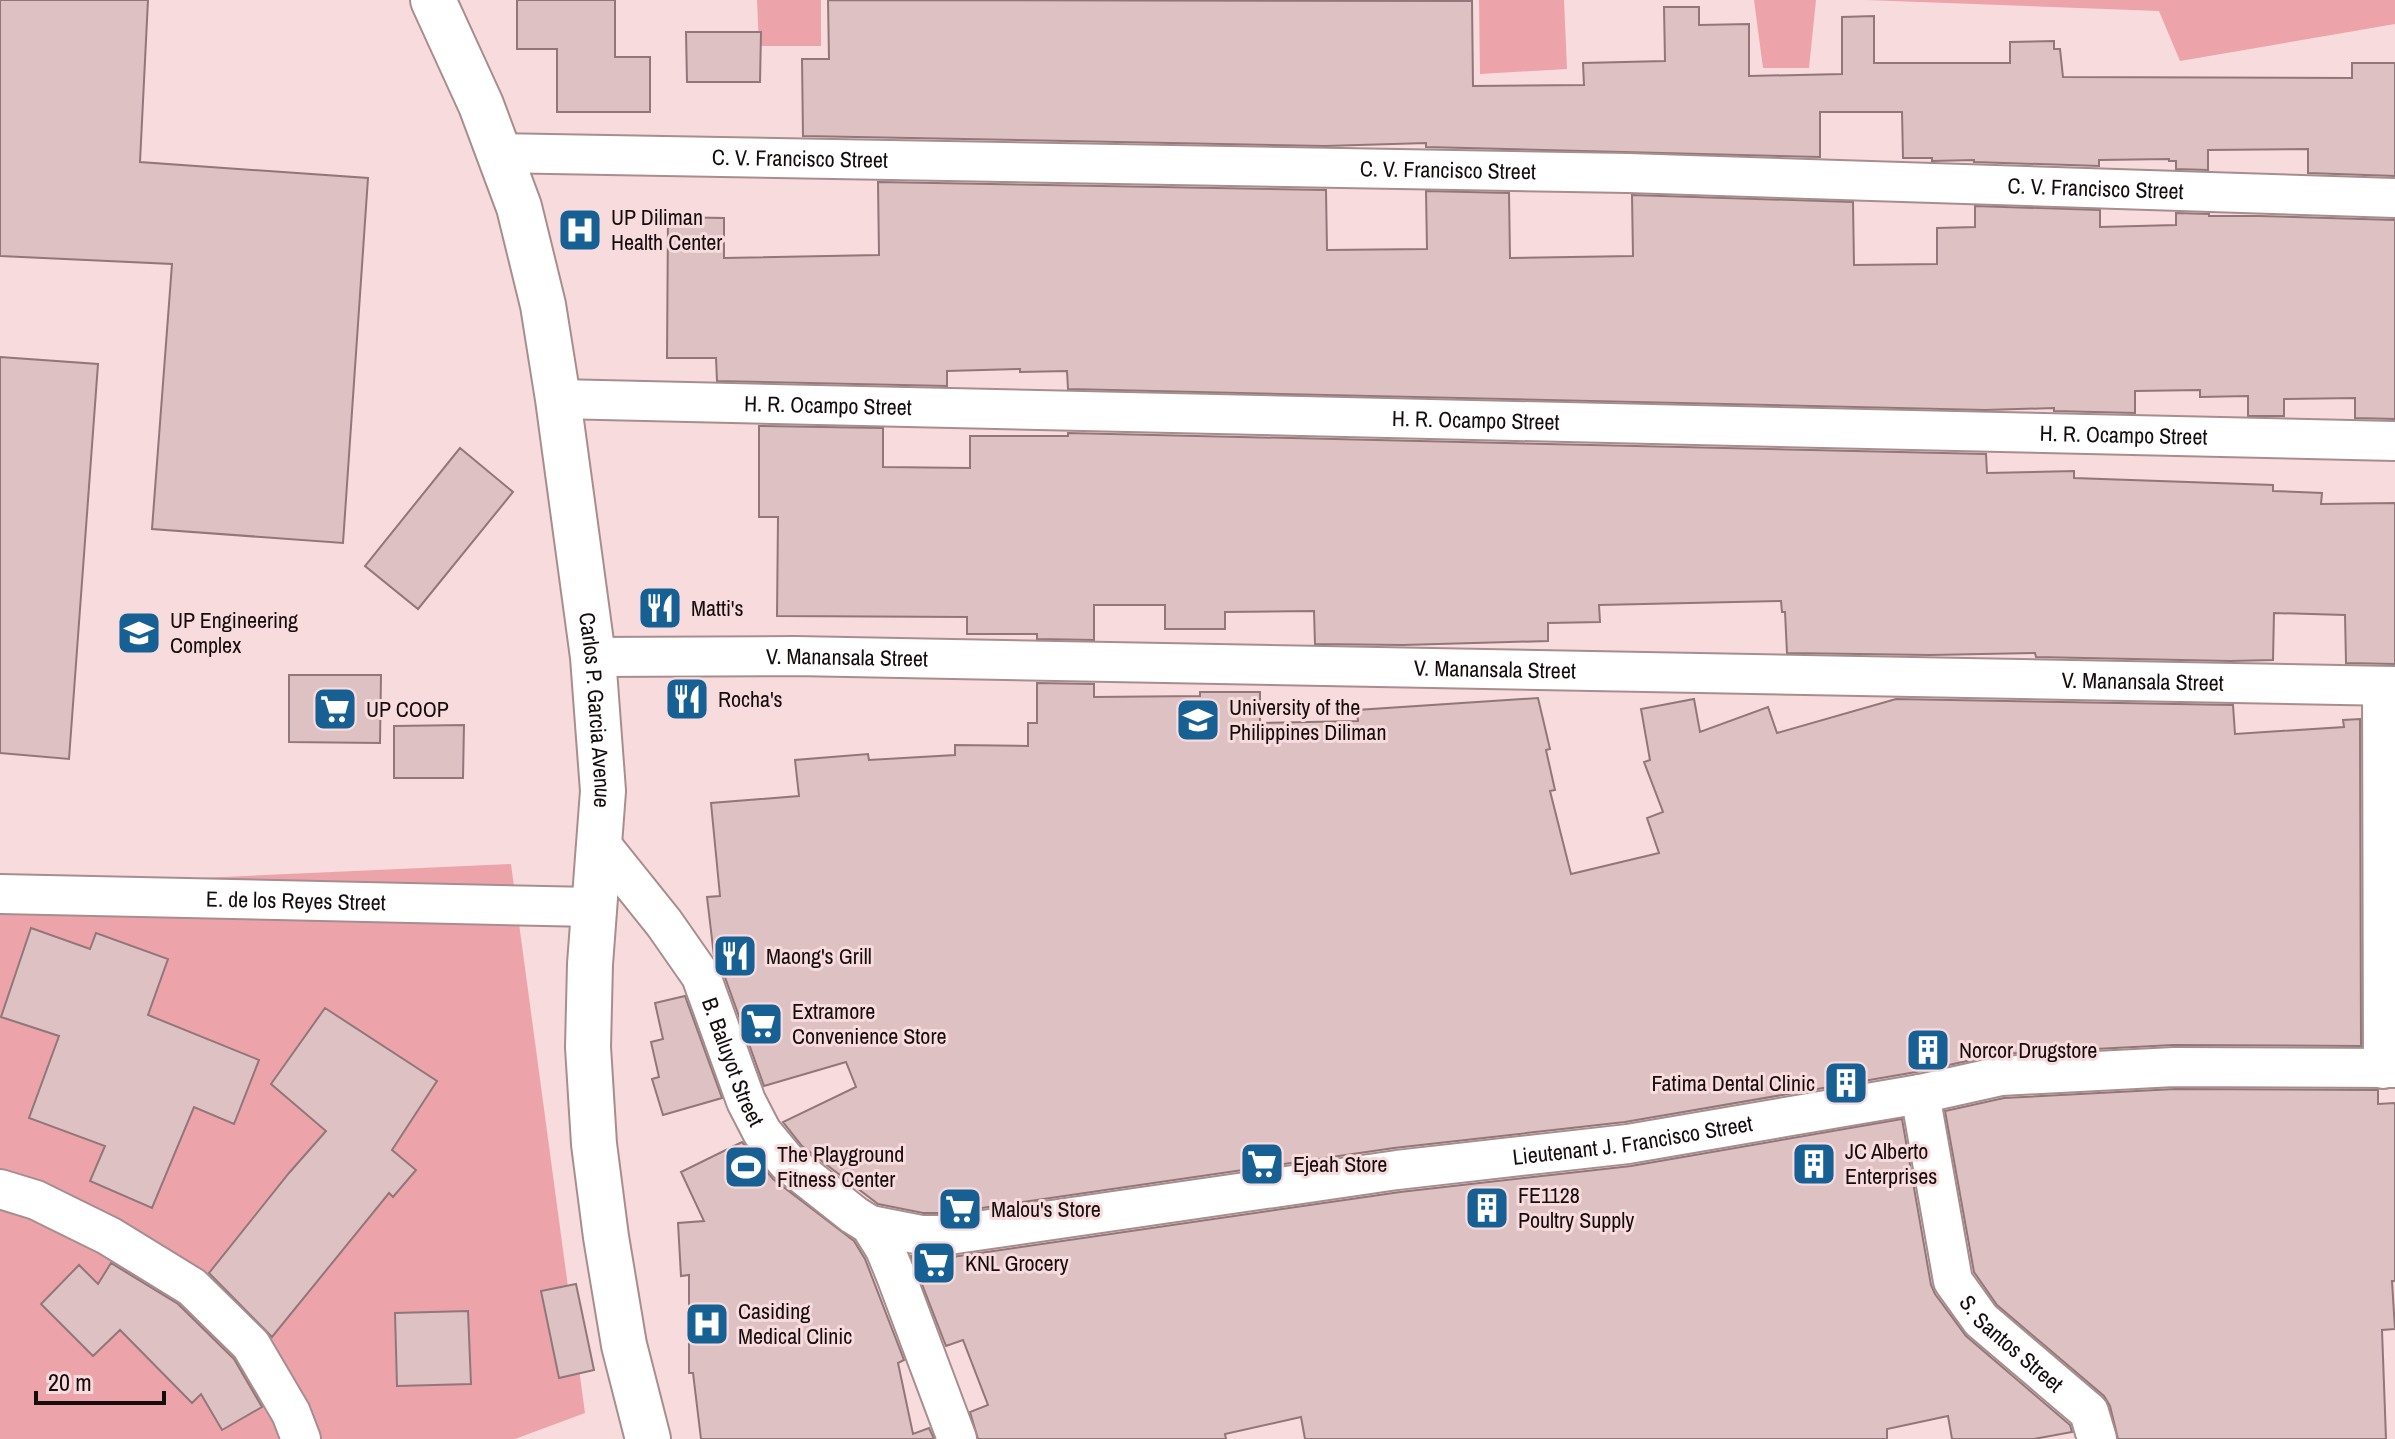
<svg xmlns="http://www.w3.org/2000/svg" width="2395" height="1439" font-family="'Archivo Narrow',sans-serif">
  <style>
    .green { fill: #eca4aa }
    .building { fill: #dec1c2; stroke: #917779; stroke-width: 2 }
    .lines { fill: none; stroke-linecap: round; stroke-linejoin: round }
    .street-casing { stroke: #a88d8f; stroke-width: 42 }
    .secondary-casing { stroke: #a88d8f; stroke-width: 48 }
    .street { stroke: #fff; stroke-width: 38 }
    .secondary { stroke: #fff; stroke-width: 44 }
    .labels { text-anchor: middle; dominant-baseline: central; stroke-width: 6; stroke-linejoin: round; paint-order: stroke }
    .street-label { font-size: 22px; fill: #150c0d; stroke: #f8dbdc }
    .poi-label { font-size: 22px; fill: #150c0d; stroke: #f8dbdc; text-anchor: start }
  </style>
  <rect width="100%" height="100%" fill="#f8dbdc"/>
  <path class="green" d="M757 0H821V46H759Z
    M1479 0H1564L1567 69 1480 74Z
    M1754 0H1816L1809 68H1763Z
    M1866 0H2395V24L2180 61 2159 11Z
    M511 864 585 1413 515 1439H0V887Z"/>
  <path class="building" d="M0 0H148L140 162 368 178 343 543 152 529 172 264 0 256Z
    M517 0H615V57H650V112H557V49H517Z
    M828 0 1472 1 1473 86 1584 85 1583 63 1665 61 1664 7H1699V25L1749 24V76L1842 74V17L1874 16V63H2010V42L2054 41V49H2060L2063 77 2352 78V63H2395V176L2308 173V149L2208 150V170L2176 169V161H2169V159L2099 160V166L1974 162V160L1932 161V158H1903L1902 112H1820V157L1426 147V143L1325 146 803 136 802 59H829Z
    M686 32H761L760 82H687Z
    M878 182 1326 190 1327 250 1427 249 1426 191 1509 193 1510 258 1633 256 1632 195 1853 202 1854 265 1937 264V228L1975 227V206L2100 210V227L2176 225V213L2209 214V216H2259L2395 220V419L2355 418V398L2284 399V416H2248V396L2200 397V390L2135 391V413L2054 411V408L1985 410 1068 389 1067 371 1020 372V369L947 371V386L717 381 716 358H667L668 217 724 218V258L879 255Z
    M0 357 98 364 69 759 0 753Z
    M759 426 883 428V467L970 468V436H1068V433L1986 454 1987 473 2074 471V478L2273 485V491L2322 493 2321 504 2395 503V664L2346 663 2345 615 2274 613 2273 660 2230 661 2036 657 2035 653 1930 655 1787 653 1785 612H1782L1781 601 1599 605 1600 622 1548 623V641L1403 645 1315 644 1314 611 1225 612V629H1165V605H1094V640L1037 639V634H967V617L777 616 778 517H759Z
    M460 448 513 492 418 609 365 566Z
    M289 675H381L380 743 289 742Z
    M1037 683 1094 684V697L1200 696V692H1260V723L1358 721 1357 710 1538 698 1550 749 1546 750 1555 790 1550 791 1571 874 1659 853 1647 818 1663 812 1644 762 1650 760 1641 709 1694 699 1700 732 1768 707 1777 733 1896 699 2233 705 2235 734 2344 727 2343 720 2360 719 2361 1046 2173 1045 2000 1054 1916 1072 1625 1122 1394 1148 947 1213H923L878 1204 802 1146 783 1122 856 1087 846 1062 764 1086 722 969 714 956 707 897 720 896 711 803 799 796 795 760 868 754 869 760 955 755V745L1028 746V723H1037Z
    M464 725 463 778H394V726Z
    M31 928 90 949 96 933 168 959 148 1015 259 1060 234 1124 194 1107 152 1208 90 1181 105 1146 29 1118 59 1036 1 1017Z
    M685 996 722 1098 663 1115 652 1079 659 1077 651 1042 663 1039 655 1003Z
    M325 1008 437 1081 392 1150 416 1170 393 1197 389 1193 272 1337 209 1273 289 1173 326 1131 271 1084Z
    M2175 1089 2378 1090V1104L2395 1103V1281H2392L2395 1329 2382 1330 2386 1439H2118L2110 1406 2104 1396 1997 1305 1974 1272 1945 1111 2004 1098Z
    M1902 1119 1931 1285 1935 1294 1966 1336 2070 1425 2072 1432 2034 1439H1952L1948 1416 1887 1429V1439H1305L1301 1417 1225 1434 1226 1439H978L970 1412 988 1405 963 1340 946 1346 911 1256 952 1257 1400 1192 1631 1166Z
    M742 1142 773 1179 854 1241 865 1259 904 1360 898 1363 913 1434 929 1428 934 1439H701L693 1373H689V1275L681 1276 678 1223 704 1221 681 1172Z
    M111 1263 178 1304 234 1359 262 1407 222 1430 201 1394 192 1403 120 1330 93 1356 41 1304 79 1265 98 1284Z
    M576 1284 594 1370 559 1378 541 1291Z
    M468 1311 471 1384 397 1386 395 1313Z"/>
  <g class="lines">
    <g class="street-casing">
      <g id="street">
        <path id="s1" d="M500 153 1628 173 2395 198"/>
        <path id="s2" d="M558 399 2395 441"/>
        <path id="s3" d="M593 657 795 656 2395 686"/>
        <path d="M2382 686 2383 1069"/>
        <path id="s4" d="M599 842 664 923 701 976 746 1101 762 1132 787 1162 854 1215 870 1225 885 1249 896 1276 957 1439"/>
        <path id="s5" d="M0 894 593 907"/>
        <path id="s6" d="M1920 1094 1953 1281 1981 1320 2089 1412 2097 1439"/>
        <path d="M0 1189 36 1200 109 1236 192 1287 251 1345 291 1413 301 1439"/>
        <path id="s7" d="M870 1225 921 1235H949L1397 1170 1628 1144 1920 1094 2001 1076 2174 1067 2395 1068"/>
      </g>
    </g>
    <g class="secondary-casing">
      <g id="secondary">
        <path id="s8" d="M433 0 481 105 519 207 543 305 558 399 593 657 603 791 590 964 588 1047 594 1144 606 1237 624 1345 648 1439"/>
      </g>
    </g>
    <use href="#street" class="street"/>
    <use href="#secondary" class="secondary"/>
  </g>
  <defs>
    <g id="hospital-square" transform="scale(2.3)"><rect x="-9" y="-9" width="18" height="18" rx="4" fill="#166094" stroke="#f8dbdc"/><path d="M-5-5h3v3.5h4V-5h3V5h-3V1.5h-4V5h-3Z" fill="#fff"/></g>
    <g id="restaurant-square" transform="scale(2.3)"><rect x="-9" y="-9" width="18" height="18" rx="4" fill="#166094" stroke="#f8dbdc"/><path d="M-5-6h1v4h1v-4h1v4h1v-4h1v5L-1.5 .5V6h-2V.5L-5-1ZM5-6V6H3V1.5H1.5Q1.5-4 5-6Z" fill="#fff"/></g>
    <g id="university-square" transform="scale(2.3)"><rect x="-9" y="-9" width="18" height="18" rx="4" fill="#166094" stroke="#f8dbdc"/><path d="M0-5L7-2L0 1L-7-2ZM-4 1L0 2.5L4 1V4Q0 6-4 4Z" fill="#fff"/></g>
    <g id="supermarket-square" transform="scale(2.3)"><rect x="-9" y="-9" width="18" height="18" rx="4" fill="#166094" stroke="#f8dbdc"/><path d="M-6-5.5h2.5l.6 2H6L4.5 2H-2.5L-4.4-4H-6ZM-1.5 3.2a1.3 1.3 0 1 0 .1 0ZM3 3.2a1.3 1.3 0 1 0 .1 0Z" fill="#fff"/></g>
    <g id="building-square" transform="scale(2.3)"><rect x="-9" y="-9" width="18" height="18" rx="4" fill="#166094" stroke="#f8dbdc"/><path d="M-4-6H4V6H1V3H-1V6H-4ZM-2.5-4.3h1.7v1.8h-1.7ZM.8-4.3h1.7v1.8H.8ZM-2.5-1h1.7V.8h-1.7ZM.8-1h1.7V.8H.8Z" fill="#fff"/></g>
    <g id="stadium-square" transform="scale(2.3)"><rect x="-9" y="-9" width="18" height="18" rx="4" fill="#166094" stroke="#f8dbdc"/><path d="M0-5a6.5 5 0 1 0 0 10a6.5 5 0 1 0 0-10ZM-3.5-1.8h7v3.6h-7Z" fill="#fff"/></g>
  </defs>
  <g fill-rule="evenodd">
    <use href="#hospital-square" x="580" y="230"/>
    <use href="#restaurant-square" x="660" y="608"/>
    <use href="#university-square" x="139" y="633"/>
    <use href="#restaurant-square" x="687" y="699"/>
    <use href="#supermarket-square" x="335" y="709"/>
    <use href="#university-square" x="1198" y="720"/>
    <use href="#restaurant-square" x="735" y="956"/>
    <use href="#supermarket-square" x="761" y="1024"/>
    <use href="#building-square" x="1928" y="1050"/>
    <use href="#building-square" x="1846" y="1083"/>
    <use href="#supermarket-square" x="1262" y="1164"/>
    <use href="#building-square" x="1814" y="1164"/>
    <use href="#stadium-square" x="746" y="1167"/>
    <use href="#building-square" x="1487" y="1208"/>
    <use href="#supermarket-square" x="960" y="1209"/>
    <use href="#supermarket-square" x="934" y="1263"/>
    <use href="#hospital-square" x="707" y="1324"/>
  </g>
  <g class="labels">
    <g class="street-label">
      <text stroke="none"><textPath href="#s1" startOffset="300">C. V. Francisco Street</textPath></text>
      <text stroke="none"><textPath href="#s1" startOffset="948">C. V. Francisco Street</textPath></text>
      <text stroke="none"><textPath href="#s1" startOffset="1596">C. V. Francisco Street</textPath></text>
      <text stroke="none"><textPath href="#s2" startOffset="270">H. R. Ocampo Street</textPath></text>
      <text stroke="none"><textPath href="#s2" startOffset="918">H. R. Ocampo Street</textPath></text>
      <text stroke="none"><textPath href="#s2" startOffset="1566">H. R. Ocampo Street</textPath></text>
      <text stroke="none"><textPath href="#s3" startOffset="254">V. Manansala Street</textPath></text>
      <text stroke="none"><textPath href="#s3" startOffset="902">V. Manansala Street</textPath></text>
      <text stroke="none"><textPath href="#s3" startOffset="1550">V. Manansala Street</textPath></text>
      <text stroke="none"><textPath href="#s8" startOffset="734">Carlos P. Garcia Avenue</textPath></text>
      <text stroke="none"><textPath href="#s5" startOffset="296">E. de los Reyes Street</textPath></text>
      <text stroke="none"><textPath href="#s4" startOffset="260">B. Baluyot Street</textPath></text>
      <text stroke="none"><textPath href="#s7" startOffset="770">Lieutenant J. Francisco Street</textPath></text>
      <text stroke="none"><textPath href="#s6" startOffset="276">S. Santos Street</textPath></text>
    </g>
    <g class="poi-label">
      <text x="611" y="217">UP Diliman<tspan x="611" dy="25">Health Center</tspan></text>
      <text x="691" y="608">Matti's</text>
      <text x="170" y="620">UP Engineering<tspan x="170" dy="25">Complex</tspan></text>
      <text x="718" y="699">Rocha's</text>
      <text x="1229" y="707">University of the<tspan x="1229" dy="25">Philippines Diliman</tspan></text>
      <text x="366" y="709">UP COOP</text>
      <text x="766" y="956">Maong's Grill</text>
      <text x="792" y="1011">Extramore<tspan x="792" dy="25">Convenience Store</tspan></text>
      <text x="1959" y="1050">Norcor Drugstore</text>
      <text x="1815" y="1083" text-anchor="end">Fatima Dental Clinic</text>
      <text x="1845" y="1151">JC Alberto<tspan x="1845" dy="25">Enterprises</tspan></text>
      <text x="777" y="1154">The Playground<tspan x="777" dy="25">Fitness Center</tspan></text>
      <text x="1293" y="1164">Ejeah Store</text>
      <text x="1518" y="1195">FE1128<tspan x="1518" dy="25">Poultry Supply</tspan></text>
      <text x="991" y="1209">Malou's Store</text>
      <text x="965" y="1263">KNL Grocery</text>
      <text x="738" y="1311">Casiding<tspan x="738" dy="25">Medical Clinic</tspan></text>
    </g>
  </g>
  <path d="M36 1391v12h128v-12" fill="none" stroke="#150c0d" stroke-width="4"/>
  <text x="48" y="1391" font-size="24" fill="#150c0d" stroke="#f8dbdc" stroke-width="6" paint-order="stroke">20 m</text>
</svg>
